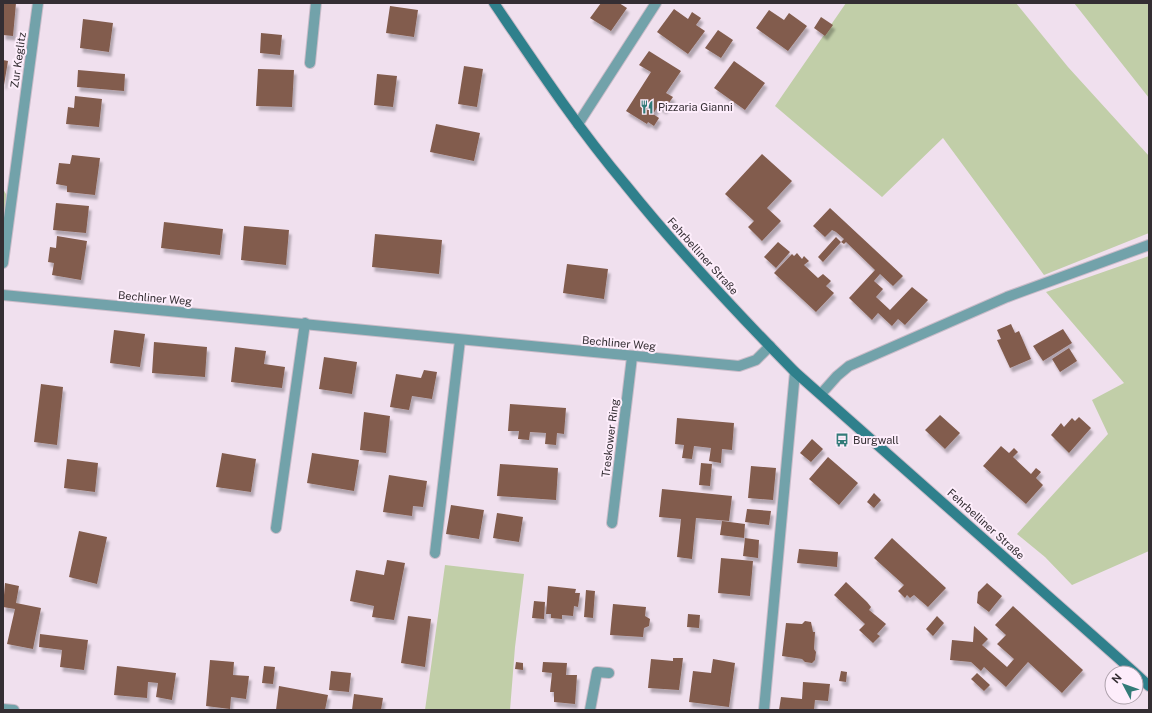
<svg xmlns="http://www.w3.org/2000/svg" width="1152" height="713" font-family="'Public Sans',sans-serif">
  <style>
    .green { fill: #c1cea8 }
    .building { fill: #825c4d; filter: url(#shadow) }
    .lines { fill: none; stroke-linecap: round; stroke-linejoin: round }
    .lane-casing { stroke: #cabcc9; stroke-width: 12 }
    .street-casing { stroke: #cabcc9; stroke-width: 12 }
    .secondary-casing { stroke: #cabcc9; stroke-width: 12 }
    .lane { stroke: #72a2aa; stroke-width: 10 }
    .street { stroke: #72a2aa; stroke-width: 10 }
    .secondary { stroke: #2f808c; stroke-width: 10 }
    .labels { text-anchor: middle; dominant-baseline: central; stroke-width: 4; stroke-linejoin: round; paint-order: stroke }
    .street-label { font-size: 11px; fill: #342e33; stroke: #fdedfb }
    .poi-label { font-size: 11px; fill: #342e33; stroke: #fdedfb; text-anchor: start }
  </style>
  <defs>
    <filter id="shadow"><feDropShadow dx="2.5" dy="4.5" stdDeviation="1" flood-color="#0004"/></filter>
  </defs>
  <rect width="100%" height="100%" fill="#f0e0ee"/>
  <path class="green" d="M846 3H1016L1068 67 1149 156V233L1044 275 943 138 882 197 775 106Z
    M1074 3H1149V98Z
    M3 189 9 199 3 260Z
    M1149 256V551L1072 585 1045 557 1017 534 1108 434 1092 400 1124 383 1046 292Z
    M445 565 524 574 515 647 510 710H425Z"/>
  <path class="building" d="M3 3H16L13 36 3 35Z
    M601 3H619L627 8 611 31 590 18Z
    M390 6 418 10 414 37 386 33Z
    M674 9 688 19 692 12 701 18 696 25 705 31 688 54 657 32Z
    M769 10 784 20 789 13 807 26 788 51 756 28Z
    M821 17 833 25 825 36 814 28Z
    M83 19 113 23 109 52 80 48Z
    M718 30 733 40 721 58 705 48Z
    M261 33 282 35 280 55 260 53Z
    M649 51 681 71 666 93 673 97 664 110 658 106 653 114 659 118 654 126 648 122 647 124 626 111 651 72 639 65Z
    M3 60 8 61 4 85H3Z
    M734 61 765 83 745 110 714 88Z
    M464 66 483 69 477 107 458 104Z
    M258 69 294 70 292 107 256 106Z
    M78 70 125 74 124 91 77 87Z
    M377 74 397 76 393 107 374 105Z
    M75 96 102 99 99 127 66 124 68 107 74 108Z
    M436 124 480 133 474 161 430 152Z
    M762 154 792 181 767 208 781 221 762 241 748 227 754 221 725 194Z
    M72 155 100 158 95 195 67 192V186L56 184 59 163 70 164Z
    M56 203 89 206 86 233 53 230Z
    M830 208 903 276 893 286 880 274 874 281 883 289 876 297 890 310 912 287 928 300 905 325 898 319 892 326 878 313 872 320 849 298 875 270 846 242 844 244 841 242 844 239 836 232 832 230 825 237 813 226Z
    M164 222 223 229 220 255 161 248Z
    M244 226 289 230 286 265 241 260Z
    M375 234 442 240 439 274 372 267Z
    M57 236 87 241 81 280 52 275 54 263 48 262 50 247 56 248Z
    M836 237 841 242 823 262 818 257Z
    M778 242 790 252 776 268 764 257Z
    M797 253 802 259 804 256 809 261 804 265 818 278 823 274 831 281 826 286 834 293 816 312 774 273 792 254 794 256Z
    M567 264 608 269 604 299 563 293Z
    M1011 324 1015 333 1019 331 1031 359 1010 368 997 340 1001 339 997 330Z
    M1063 329 1072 343 1043 361 1033 346Z
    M114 330 145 334 140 367 110 363Z
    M154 342 207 347 205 377 152 373Z
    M235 347 266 351 264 364 285 367 282 388 231 382Z
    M1069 348 1077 361 1060 372 1052 359Z
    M324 357 357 362 352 394 319 389Z
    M424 370 437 372 432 399 412 396 409 410 390 407 396 374 421 378Z
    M41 384 63 387 57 445 34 442Z
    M510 404 566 408 564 434 557 433 556 445 545 444 546 433 530 432 529 440 518 439 519 431H508Z
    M364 412 390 416 386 453 360 450Z
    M940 415 960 433 945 449 925 430Z
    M1079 417 1091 428 1069 453 1051 435 1061 423 1064 427 1072 418 1075 421Z
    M677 418 734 423 732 450 722 449 721 463 709 461 711 448 694 446 692 459 682 458 684 445 675 444Z
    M812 439 823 449 811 462 800 453Z
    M1001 446 1009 453 1014 448 1018 452 1013 457 1031 474 1036 468 1041 472 1036 478 1043 485 1026 504 983 466Z
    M222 453 256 459 251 492 216 487Z
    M312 453 359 460 354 491 307 483Z
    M828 457 858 483 839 505 809 479Z
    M67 459 98 463 95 492 64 488Z
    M701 463 712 464 710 486 699 485Z
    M500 464 558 468 556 500 497 496Z
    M751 466 776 468 773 500 748 498Z
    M389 475 427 481 423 507 413 506 412 516 383 512Z
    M662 489 732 496 729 521 696 518 692 559 677 557 681 519 659 517Z
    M874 493 881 500 874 508 867 502Z
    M451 505 484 510 479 539 446 534Z
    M747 509 771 511 769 525 745 522Z
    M497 513 523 517 519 542 493 538Z
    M722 521 745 524 744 538 720 535Z
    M79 531 107 537 97 584 69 577Z
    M745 538 759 540 758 558 743 556Z
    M892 538 946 588 928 607 914 595 910 598 907 595 905 598 898 591 904 585 874 558Z
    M799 549 838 552 837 567 797 563Z
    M721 558 753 561 750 596 718 593Z
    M387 560 405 563 394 620 372 617 374 606 350 601 356 570 384 575Z
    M846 582 867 602 871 607 869 610 886 624 877 634 880 636 873 643 859 630 865 624 834 595Z
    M5 583 19 586 16 603 41 608 33 649 7 644 15 609 3 607Z
    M987 583 1002 596 989 612 977 603 978 592Z
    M548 586 576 589 575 593H580L578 607 574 606 573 616 562 615V619L551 618V614H546Z
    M586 590 595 591 593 618 584 617Z
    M534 601 545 602 544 619 532 618Z
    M613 604 646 607 645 616 650 619 649 626 644 628 643 637 610 635Z
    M1013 606 1083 670 1062 693 1028 662 1006 687 984 667 981 671 971 662 950 660 952 640 973 642 974 626 988 639 982 645 1007 667 1014 659 997 644 1006 635 995 625Z
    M688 614 700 615 699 628 687 627Z
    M408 616 431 619 425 667 401 663Z
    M937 616 944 623 933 636 926 629Z
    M805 621 811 622 813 632H815L814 649 816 652 815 660 812 663 805 662 802 659 782 656 786 623 802 624Z
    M40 634 88 640 84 670 60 667 62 650 39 647Z
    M673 658H683L679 690 648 688 651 659 673 661Z
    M713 659 735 663 729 707 689 702 693 671 711 673Z
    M210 660 234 662 233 675 249 676 246 699 231 697 230 709 206 706Z
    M516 662 523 663V670L515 669Z
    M543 662 567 663 566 675H577L575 704 554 702V692H550L552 673 542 672Z
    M117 666 176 673 172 700 156 697 158 683 148 682 147 698 114 695Z
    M264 666 275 667 273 684 262 683Z
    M331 671 351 673 349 692 329 690Z
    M841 671 847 672 846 682 839 681Z
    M977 673 990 685 984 691 971 679Z
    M803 682 830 684 828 701 815 700 814 710H779L781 697 802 699Z
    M279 686 328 695 325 710H276Z
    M354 694 383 698 381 710H352Z"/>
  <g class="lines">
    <g class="lane-casing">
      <path id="lane" d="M310 63 316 3
        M821 394 837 376 849 366 1007 297 1149 245
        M612 523 632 357
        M276 528 305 323
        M435 553 460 340
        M764 710 795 372"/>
    </g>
    <g class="street-casing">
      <path id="street" d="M578 124 656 3
        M3 263 38 3
        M3 295 739 366 756 360 770 346
        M3 709 14 710
        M590 710 597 672 609 673"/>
    </g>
    <g class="secondary-casing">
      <path id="secondary" d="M494 3C536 65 577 127 625 184 678 250 736 312 795 372L1135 673
        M1136 674 1149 686"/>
    </g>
    <use href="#lane" class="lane"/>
    <use href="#street" class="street"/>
    <use href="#secondary" class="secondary"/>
  </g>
  <defs>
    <g id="restaurant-bare" transform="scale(1.08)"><path d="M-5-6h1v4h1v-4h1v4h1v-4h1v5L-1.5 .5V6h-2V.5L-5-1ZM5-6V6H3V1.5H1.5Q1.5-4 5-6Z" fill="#327b78" stroke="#fdedfb" stroke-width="2.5" paint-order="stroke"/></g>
    <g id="bus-bare" transform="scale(1.08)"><path d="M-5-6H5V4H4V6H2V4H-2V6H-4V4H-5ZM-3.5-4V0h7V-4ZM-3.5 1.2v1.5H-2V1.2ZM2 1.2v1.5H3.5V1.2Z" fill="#327b78" stroke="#fdedfb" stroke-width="2.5" paint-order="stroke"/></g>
  </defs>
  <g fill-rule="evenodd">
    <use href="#restaurant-bare" x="647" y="107"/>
    <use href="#bus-bare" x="842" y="440"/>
  </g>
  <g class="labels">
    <g class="street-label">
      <text transform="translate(18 60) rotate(-82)">Zur Keglitz</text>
      <text transform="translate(703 256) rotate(48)">Fehrbelliner Straße</text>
      <text transform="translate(155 298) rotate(5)">Bechliner Weg</text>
      <text transform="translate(619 343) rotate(5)">Bechliner Weg</text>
      <text transform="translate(610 438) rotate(-83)">Treskower Ring</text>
      <text transform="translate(986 524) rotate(42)">Fehrbelliner Straße</text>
    </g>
    <g class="poi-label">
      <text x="658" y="107">Pizzaria Gianni</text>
      <text x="853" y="440">Burgwall</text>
    </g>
  </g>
  <rect width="1152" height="713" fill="none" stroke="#342e33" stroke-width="8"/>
  <g transform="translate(1124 685) rotate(311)"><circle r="19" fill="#fdedfb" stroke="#ada1ab"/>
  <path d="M0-3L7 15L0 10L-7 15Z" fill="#327b78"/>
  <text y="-6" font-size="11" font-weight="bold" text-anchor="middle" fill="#342e33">N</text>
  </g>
</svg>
